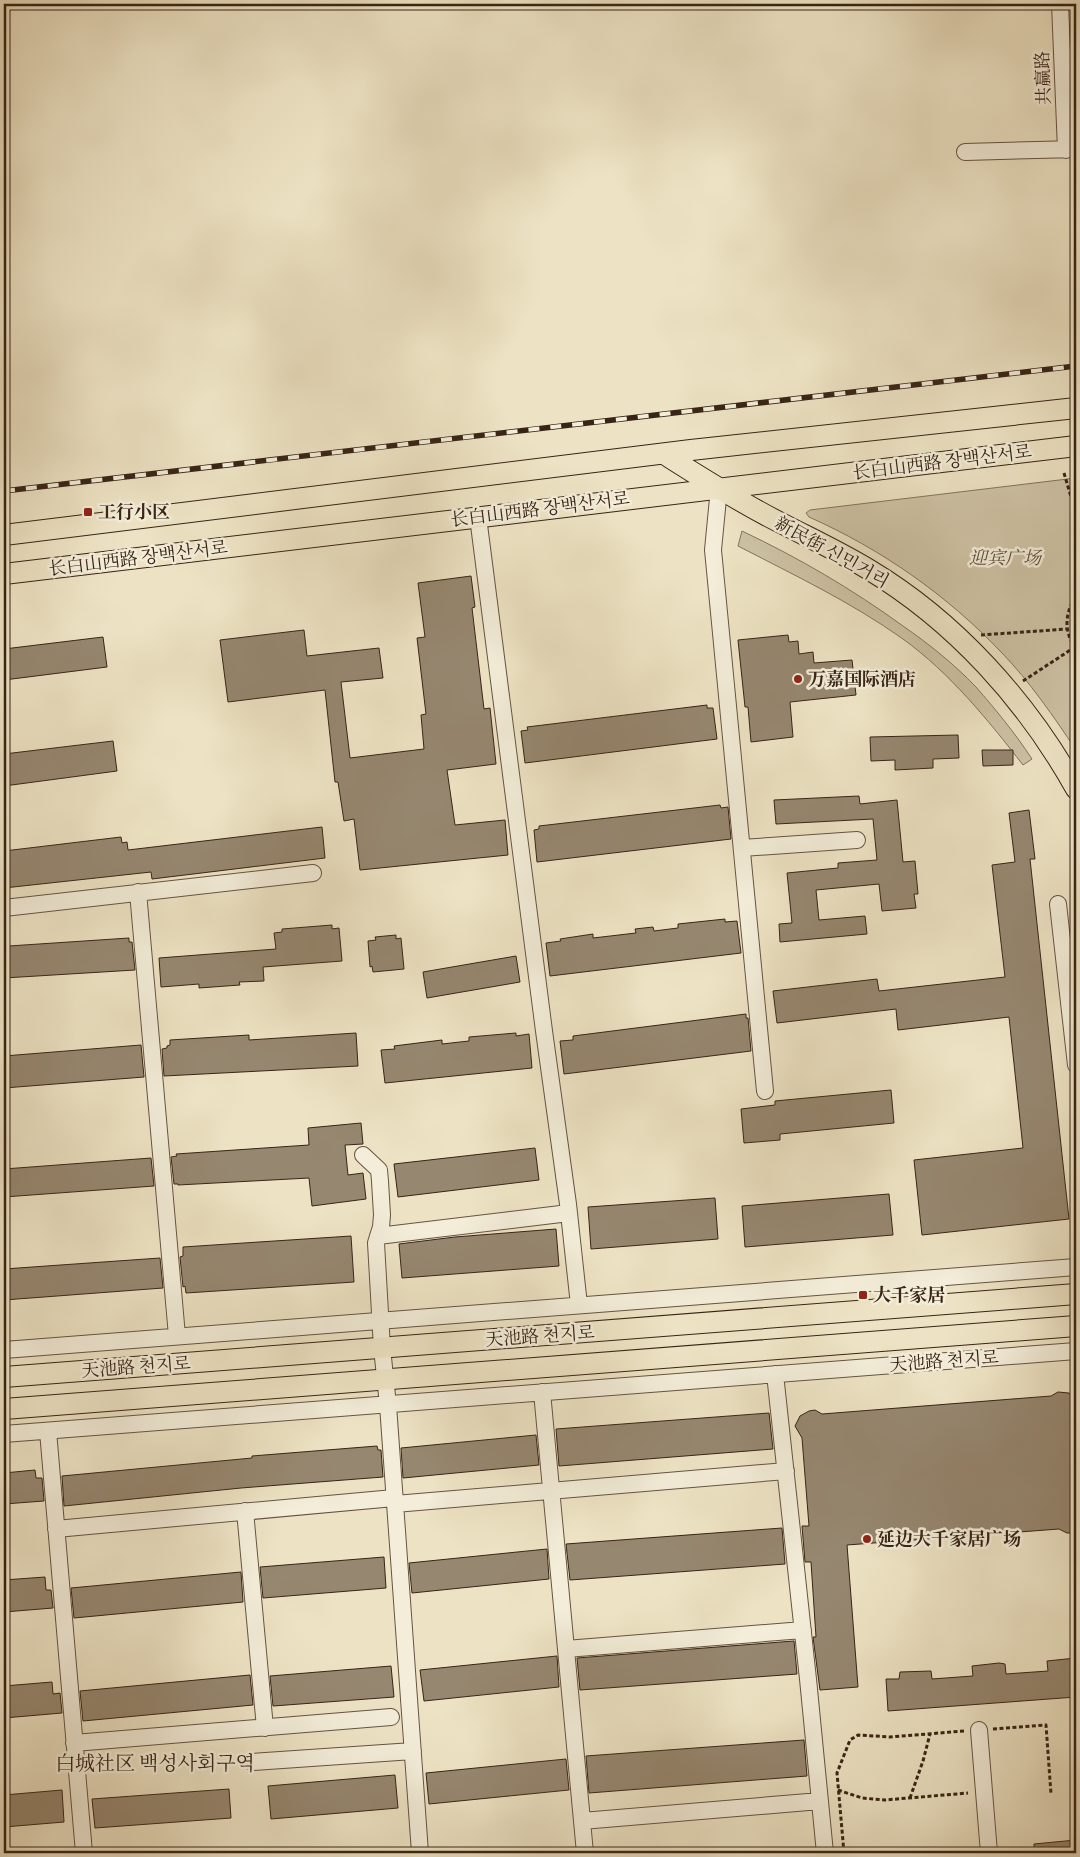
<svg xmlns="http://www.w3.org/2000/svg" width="1080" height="1857" font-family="Alegreya,'Noto Serif SC','Noto Serif KR',serif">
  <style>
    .green { fill: #cec3a6; stroke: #83745e }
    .building { fill: #968770; stroke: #382416 }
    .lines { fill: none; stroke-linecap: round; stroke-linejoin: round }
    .minor-casing { stroke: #655442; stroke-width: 18 }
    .major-casing { stroke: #382416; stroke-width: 22 }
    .path { stroke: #382416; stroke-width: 3; stroke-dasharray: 4 2.5; stroke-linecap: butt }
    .minor { stroke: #f3edd9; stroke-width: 16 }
    .major { stroke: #ede3c4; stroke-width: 20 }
    .rail-casing { stroke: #382416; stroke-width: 5.5 }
    .rail { stroke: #f3edd9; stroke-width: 4; stroke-dasharray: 11; stroke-linecap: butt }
    .poi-dot { fill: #8f2418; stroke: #f3edd9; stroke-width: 2 }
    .labels { text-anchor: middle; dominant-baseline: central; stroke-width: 5; stroke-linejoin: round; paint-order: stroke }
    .street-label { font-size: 18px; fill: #382416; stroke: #f3edd9 }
    .poi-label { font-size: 18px; font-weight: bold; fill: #382416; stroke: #f3edd9; text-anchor: start }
    .park-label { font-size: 18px; font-style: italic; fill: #5e4c3a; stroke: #f3edd9 }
    .quarter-label { font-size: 20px; fill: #382416; stroke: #f3edd9 }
  </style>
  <rect width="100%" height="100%" fill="#ede3c4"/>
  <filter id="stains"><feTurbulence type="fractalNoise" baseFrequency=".004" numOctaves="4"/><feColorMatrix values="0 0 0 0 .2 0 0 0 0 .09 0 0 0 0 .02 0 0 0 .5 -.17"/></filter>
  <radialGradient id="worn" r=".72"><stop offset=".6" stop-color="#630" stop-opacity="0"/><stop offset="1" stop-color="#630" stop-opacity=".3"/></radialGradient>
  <path class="green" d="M1076 478V750C1054 717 1030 682 1002 653 947 595 881 549 809 517L806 513 810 510Z
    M742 531C799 558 852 589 903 626 929 644 954 664 976 687 996 710 1015 733 1032 759L1023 765C988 720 950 673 903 639 851 602 794 575 738 546Z"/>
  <path class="building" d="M471 576 475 607 472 608 484 709 490 708 496 764 447 770 455 825 505 820 508 855 360 870 354 819 344 821 338 782H335L325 690 228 702 220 640 304 630 307 656 379 648 383 678 341 682 350 758 424 749 421 715 426 714 417 638 425 637 418 583Z
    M788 635 789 642 798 641 799 654 813 652 814 663 852 660 856 695 790 702 793 737 751 742 748 707H745L738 640Z
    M103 637 107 667 4 680V649Z
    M707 705V708H713L717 739 525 763 521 731 528 730 527 727Z
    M958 735 959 758 933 759V768L895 770V760L871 761 870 737Z
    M113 741 117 771 4 786V754Z
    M982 750H1013V765L983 766Z
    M859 796 860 804 897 800 903 862 915 861 918 894H914L916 908 882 911 879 884 816 890 819 920 865 916 867 934 780 942 779 924 792 923 787 873 838 868V863L877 860 873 819 776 824 774 800Z
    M720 805 721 808 728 807 731 839 537 862 534 830 539 829V826Z
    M1029 810 1035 859H1030L1069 1219 922 1235 914 1160 1023 1148 1009 1017 898 1030 896 1009 777 1023 773 991 877 979 879 991 1005 977 992 865 1015 862 1009 813Z
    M322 827 325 858 152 879 151 872 4 888V851L121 837 122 843 127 842 128 850Z
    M725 919V922L737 921 741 953 550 976 546 943 561 941 560 939 593 934V938L636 933 635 929 653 927 654 931 678 928V924Z
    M332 925V929L339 928 342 961 263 967 264 981 239 982 240 985 199 988V984L161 987 159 958 276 949 274 933 282 932V929Z
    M396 935V939L401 938 404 969 373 972 372 966 370 967 368 941 376 940 375 937Z
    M129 938V942H132L135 970 4 978V951L9 950V946Z
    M516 956 520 982 427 998 423 972Z
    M746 1014V1018H748L751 1051 564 1074 560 1041 573 1040V1036Z
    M356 1033 358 1066 164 1076 162 1049 167 1048V1046L170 1045V1040L249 1035V1040Z
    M516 1033V1036L529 1034 532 1068 385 1083 381 1050 395 1049 394 1046 442 1040V1044L469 1041V1037Z
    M141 1045 144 1077 4 1088V1056Z
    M891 1090 894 1123 780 1134V1140L744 1143 741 1109 775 1105V1101Z
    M361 1123 363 1144 345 1145 348 1175 363 1173 366 1199 312 1206 309 1178 178 1185V1184H174L171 1157 177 1156 176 1154 309 1145 308 1128Z
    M535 1148 539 1180 398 1197 394 1164Z
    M151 1158 154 1186 4 1197V1169Z
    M889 1194 893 1235 745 1247 742 1206Z
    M715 1198 718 1239 591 1249 588 1207Z
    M556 1229 559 1266 402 1278 399 1244 455 1237Z
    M351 1236 354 1282 186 1293 185 1286 183 1287 180 1257 183 1256V1247Z
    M160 1258 163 1288 4 1300V1269Z
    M1058 1392 1069 1393 1076 1401V1533H1067L1059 1529 847 1545 858 1687 820 1690 813 1637H816L811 1562H805L802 1526H809L802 1438 795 1426 800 1416 809 1411 815 1410 822 1414 1051 1396Z
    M769 1413 773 1449 559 1466 556 1429Z
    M536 1435 539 1465 403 1478 401 1448Z
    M377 1446 378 1450H381L383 1477 241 1488 64 1506 62 1476 252 1458V1456Z
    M35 1470 36 1478H42L44 1501 4 1504V1473Z
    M782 1528 785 1564 570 1580 566 1544Z
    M547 1549 549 1579 412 1593 409 1563Z
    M384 1557 386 1588 263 1598 260 1567Z
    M241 1572 243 1602 74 1618 71 1588Z
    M45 1577 46 1590H51L53 1608 4 1612V1580Z
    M794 1641 797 1674 580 1690 577 1658Z
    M557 1656 559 1687 424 1701 420 1670Z
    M1076 1658V1697L888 1711 886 1679H899L900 1672 931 1671 932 1679 973 1676 972 1666 999 1663 1005 1664 1006 1674 1048 1671 1047 1661Z
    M391 1666 394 1697 273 1706 270 1676Z
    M250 1675 253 1705 83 1721 80 1691Z
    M52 1682 53 1694 60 1693 62 1713 4 1718V1686Z
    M804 1740 807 1776 589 1793 586 1756Z
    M566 1759 569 1790 429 1804 426 1773Z
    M395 1775 398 1808 271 1819 268 1786Z
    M229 1789 231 1818 95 1828 92 1799Z
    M62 1790 64 1822 4 1827V1795Z
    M1076 1840V1853H1034V1844Z"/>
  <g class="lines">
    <g class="minor-casing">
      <path id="minor" d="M1060 4 1066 150
        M965 152 1076 149
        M719 488 713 550 765 1091
        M478 517 544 1031 568 1204 579 1305
        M742 848 857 840
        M138 892 177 1336
        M1058 904 1076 1065
        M4 908 313 873
        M363 1155 379 1170 380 1181 382 1215 381 1227 376 1243 382 1348 388 1405 420 1853
        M378 1236 569 1213
        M4 1350 1076 1267
        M775 1374 808 1679 825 1853
        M542 1392 585 1853
        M48 1431 84 1853
        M4 1434 1076 1351
        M395 1504 786 1471
        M245 1511 265 1728
        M56 1529 394 1498
        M566 1649 803 1630
        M979 1730 989 1853
        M74 1743 391 1717
        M252 1762 413 1751
        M582 1821 820 1801"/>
    </g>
    <g class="major-casing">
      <path id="major" d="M664 454C702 478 741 503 781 523 810 538 840 552 868 569 955 621 1027 701 1076 789
        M4 535 691 450 1076 408
        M4 574 1076 446
        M4 1377 1076 1294
        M4 1409 1076 1326"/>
    </g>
    <path class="path" d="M1064 473 1076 514
      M1076 597C1064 613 1064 633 1076 649
      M981 635 1067 629
      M1023 681 1075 647
      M993 1729 1046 1725 1051 1794
      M838 1790 862 1798 885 1800 968 1793
      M910 1798 923 1761 930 1734
      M844 1853 837 1773 850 1740 858 1735 890 1737 964 1731"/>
    <use href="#minor" class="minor"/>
    <use href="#major" class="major"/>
    <g class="rail-casing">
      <path id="rail" d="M4 491 1076 366"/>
    </g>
    <use href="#rail" class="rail"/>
  </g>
  <g class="poi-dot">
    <rect x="83" y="507" width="10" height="10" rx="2.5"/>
    <circle cx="798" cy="679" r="5"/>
    <rect x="858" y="1290" width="10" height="10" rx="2.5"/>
    <circle cx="867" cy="1539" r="5"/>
  </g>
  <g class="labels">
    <g class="street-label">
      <text transform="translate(1043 78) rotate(-92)">共赢路</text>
      <text transform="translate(942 462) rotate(-7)">长白山西路 장백산서로</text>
      <text transform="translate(540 509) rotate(-7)">长白山西路 장백산서로</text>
      <text transform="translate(832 552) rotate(29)">新民街 신민거리</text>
      <text transform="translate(138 558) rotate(-7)">长白山西路 장백산서로</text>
      <text transform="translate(540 1336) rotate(-4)">天池路 천지로</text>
      <text transform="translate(944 1361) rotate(-4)">天池路 천지로</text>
      <text transform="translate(136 1367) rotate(-4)">天池路 천지로</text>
    </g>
    <g class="poi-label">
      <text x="98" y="512">工行小区</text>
      <text x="808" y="679">万嘉国际酒店</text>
      <text x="873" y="1295">大千家居</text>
      <text x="877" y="1539">延边大千家居广场</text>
    </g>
    <g class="park-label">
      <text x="1005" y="558">迎宾广场</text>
    </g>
    <g class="quarter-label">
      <text x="155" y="1763">白城社区 백성사회구역</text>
    </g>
  </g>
  <rect width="1080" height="1857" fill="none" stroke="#ede3c4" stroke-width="20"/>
  <rect x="5" y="5" width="1070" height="1847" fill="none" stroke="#382416" stroke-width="2.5"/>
  <rect x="10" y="10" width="1060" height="1837" fill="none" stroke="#382416"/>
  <rect width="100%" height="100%" filter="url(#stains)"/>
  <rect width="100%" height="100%" fill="url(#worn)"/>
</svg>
